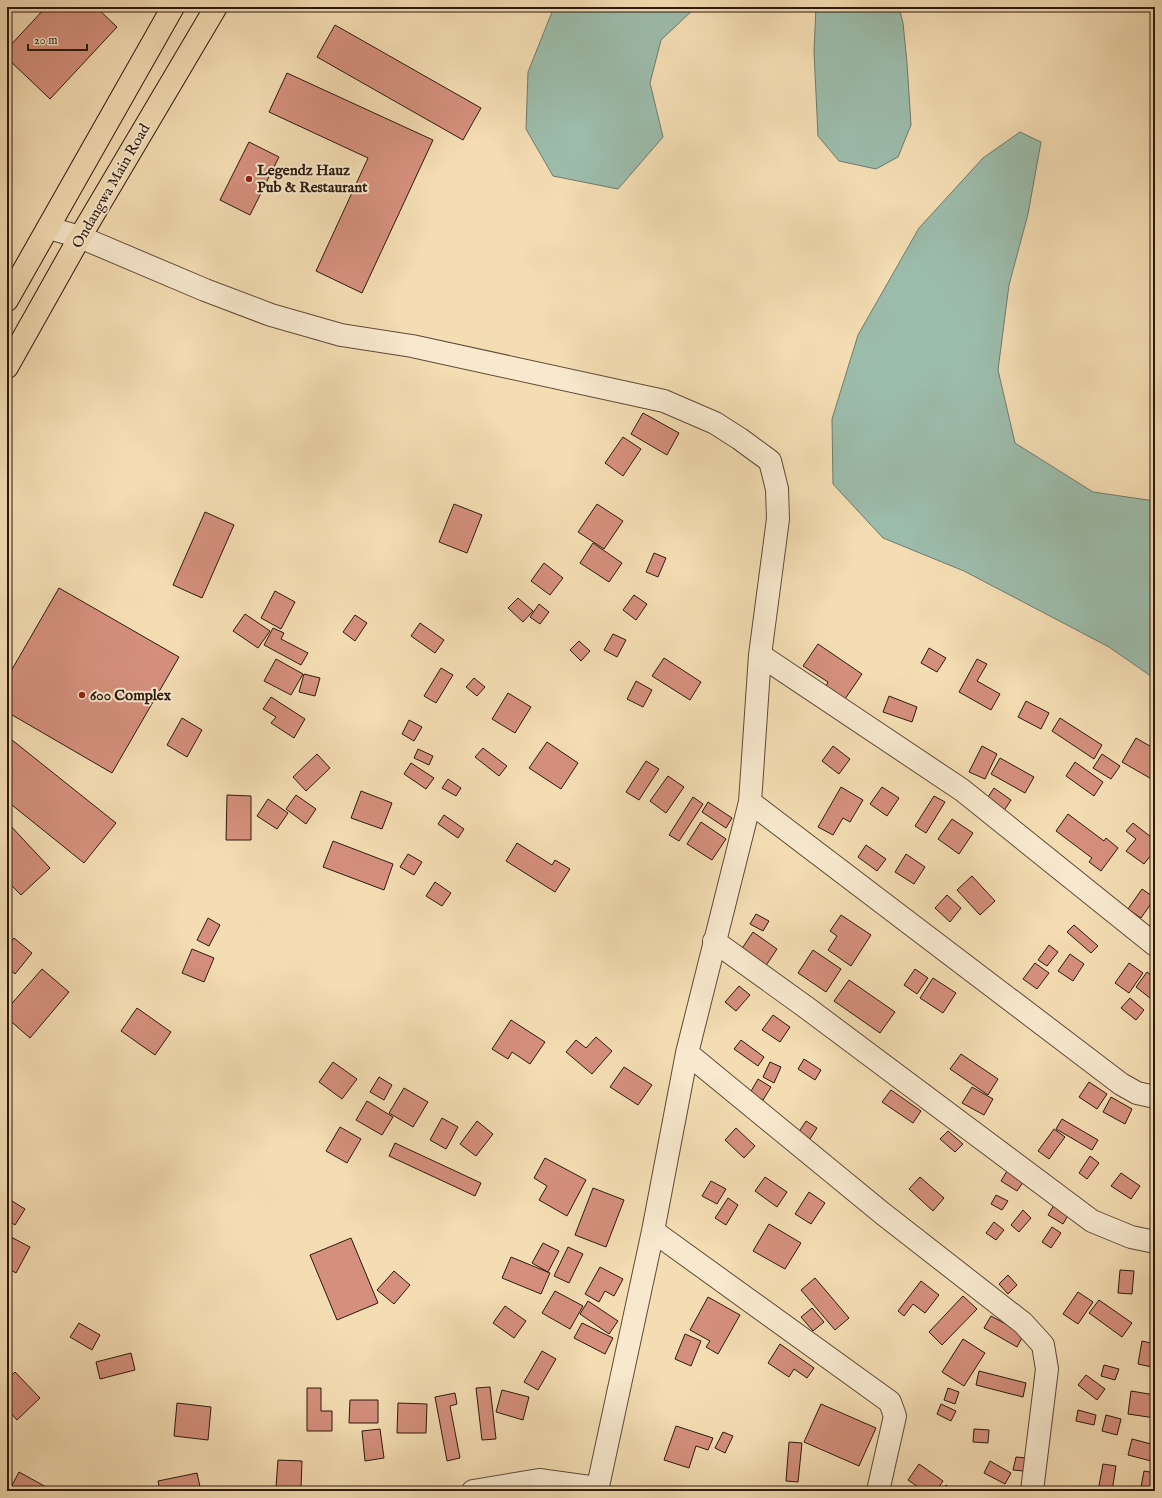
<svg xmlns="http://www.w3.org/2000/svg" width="1162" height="1498" font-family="'IM FELL English',serif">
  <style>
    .water { fill: #9cbcab; stroke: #6f7b6d }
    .building { fill: #d5907d; stroke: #2c190f }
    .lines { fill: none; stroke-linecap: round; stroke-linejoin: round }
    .minor-casing { stroke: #5e4a38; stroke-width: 24 }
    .major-casing { stroke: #2c190f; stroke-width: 24 }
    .minor { stroke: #f8e9ce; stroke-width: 22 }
    .major { stroke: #f4ddb3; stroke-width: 22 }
    .poi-dot { fill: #8f2418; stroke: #f8e9ce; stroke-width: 1.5 }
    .labels { text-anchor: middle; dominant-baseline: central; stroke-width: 4; stroke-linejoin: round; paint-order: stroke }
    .poi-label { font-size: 15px; font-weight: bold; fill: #2c190f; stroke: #f8e9ce; text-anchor: start }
    .street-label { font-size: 15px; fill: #2c190f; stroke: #f8e9ce }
  </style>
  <rect width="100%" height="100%" fill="#f4ddb3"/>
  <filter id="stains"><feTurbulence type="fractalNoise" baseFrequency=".005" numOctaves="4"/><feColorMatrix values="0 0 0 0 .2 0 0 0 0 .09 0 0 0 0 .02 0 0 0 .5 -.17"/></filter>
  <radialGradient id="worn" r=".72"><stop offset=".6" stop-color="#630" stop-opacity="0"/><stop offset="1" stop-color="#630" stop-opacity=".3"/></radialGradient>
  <path class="water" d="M554 7H696L661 40 650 83 663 137 618 189 553 176 526 129 528 72Z
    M816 7H899L903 23 907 63 911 125 898 157 876 169 839 161 818 136 814 51Z
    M1020 132 1041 142 1028 214 1009 285 998 370 1015 443 1093 492 1155 501V679L1109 647 964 571 883 538 833 484 832 419 858 335 919 228 983 158Z"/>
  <path class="building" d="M46 7H96L117 27 50 99 7 58V49Z
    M335 25 481 108 463 140 317 57Z
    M287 73 433 140 362 293 316 271 368 158 269 112Z
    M249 142 279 157 250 215 220 200Z
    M643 413 679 433 667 455 631 434Z
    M623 437 641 449 623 476 605 463Z
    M454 504 482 515 467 553 439 542Z
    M597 504 623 521 604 549 578 532Z
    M205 512 234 525 202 598 173 585Z
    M593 543 622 563 609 582 580 563Z
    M654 553 666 558 658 577 646 572Z
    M544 563 563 578 550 595 531 581Z
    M59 588 179 657 112 773 7 712V678Z
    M275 591 295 602 281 629 261 618Z
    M634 595 647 604 636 620 623 610Z
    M518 598 533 611 523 622 508 608Z
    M539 604 549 612 540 624 530 617Z
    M245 614 270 631 258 648 233 631Z
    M355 615 367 623 355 641 343 632Z
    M420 623 444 640 435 653 411 636Z
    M273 628 284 633 281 639 308 653 301 665 264 645Z
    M613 634 626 640 617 657 604 650Z
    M579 641 590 651 581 661 570 650Z
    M818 644 862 674 845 699 826 686 828 682 803 666Z
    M929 648 946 658 937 672 921 663Z
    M664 658 701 682 690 700 652 676Z
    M276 659 303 674 291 695 264 681Z
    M977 659 987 664 977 681 1000 694 991 710 959 692Z
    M441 668 453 675 436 703 424 696Z
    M304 674 320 678 315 696 299 692Z
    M474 678 485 687 477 696 466 687Z
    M636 681 652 690 643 707 627 699Z
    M508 693 531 707 515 733 492 719Z
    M889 696 917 707 912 722 883 712Z
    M271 697 305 719 294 738 271 723 276 717 263 709Z
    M1026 701 1049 713 1041 729 1018 717Z
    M182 718 202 730 187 757 167 745Z
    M1060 718 1102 745 1094 759 1052 731Z
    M409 720 422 727 414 741 402 734Z
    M7 736 116 823 84 863 7 801Z
    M1136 738 1155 749V781L1122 762Z
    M547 742 578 763 561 789 529 768Z
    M833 746 850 759 839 774 822 761Z
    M982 746 997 754 985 779 969 772Z
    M483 748 507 766 499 776 475 757Z
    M418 749 433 756 429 765 414 758Z
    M317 754 330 768 306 791 293 777Z
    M1102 754 1120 766 1111 779 1093 768Z
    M1000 758 1034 777 1025 793 991 774Z
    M646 761 659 769 639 800 626 792Z
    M1075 762 1103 782 1094 796 1066 776Z
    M411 763 434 778 426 789 404 774Z
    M668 776 684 787 666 813 650 801Z
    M448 779 461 788 456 796 442 788Z
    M841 787 863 800 850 822 843 818 833 835 818 827Z
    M882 787 899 798 887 816 870 804Z
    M994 788 1011 800 1003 812 986 800Z
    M361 791 392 803 382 829 351 818Z
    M227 795 251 796V840H226Z
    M296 795 316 809 306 824 286 809Z
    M934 796 945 802 926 833 915 826Z
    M693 797 703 804 679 841 669 835Z
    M268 799 288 813 277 829 257 816Z
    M708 802 732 818 726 828 702 812Z
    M1068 814 1104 841 1106 838 1118 848 1101 871 1089 862 1092 858 1056 831Z
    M444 815 464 829 458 838 438 824Z
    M952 819 973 833 959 854 938 839Z
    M7 822 50 868 21 895 7 881Z
    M701 822 726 839 712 860 687 844Z
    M1133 823 1155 840V850L1144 864 1126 851 1136 839 1126 831Z
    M333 841 393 864 384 890 323 867Z
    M517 843 552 865 555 860 570 869 555 892 506 861Z
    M866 845 886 859 877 871 858 857Z
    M408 854 422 862 414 875 400 867Z
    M906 854 925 867 914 884 895 872Z
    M972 876 995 901 980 915 957 890Z
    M435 882 451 893 442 906 426 896Z
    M1142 889 1155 898 1141 918 1128 909Z
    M947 895 961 908 950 922 935 908Z
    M756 914 769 921 763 931 750 924Z
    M841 915 871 935 851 966 828 950 837 936 830 931Z
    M208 918 220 925 209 946 197 940Z
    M1074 925 1098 946 1091 953 1067 932Z
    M753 932 777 949 765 967 741 950Z
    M14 938 32 953 15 974 7 967V946Z
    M1049 945 1058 952 1047 966 1038 960Z
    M192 949 214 958 204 982 182 973Z
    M813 950 841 969 826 992 798 973Z
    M1070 954 1084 964 1073 981 1058 971Z
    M1035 963 1049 973 1037 989 1023 979Z
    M1129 963 1143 973 1129 993 1115 983Z
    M42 969 69 992 30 1038 7 1018V1009Z
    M915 969 928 978 917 994 904 985Z
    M1147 972 1155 978V1002L1136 987Z
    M933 978 956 993 943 1013 920 998Z
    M849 980 895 1012 880 1033 834 1001Z
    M739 986 750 995 736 1011 725 1002Z
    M1130 998 1144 1010 1136 1020 1121 1008Z
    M137 1008 171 1032 155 1055 121 1031Z
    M773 1015 790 1027 780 1042 762 1030Z
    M511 1020 545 1042 530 1064 512 1052 508 1059 492 1049Z
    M596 1037 612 1051 592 1074 566 1052 576 1040 586 1048Z
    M741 1040 764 1057 758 1066 734 1049Z
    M961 1054 998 1079 988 1095 950 1069Z
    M804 1059 821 1070 815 1080 798 1069Z
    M333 1062 357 1079 342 1099 319 1082Z
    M770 1062 781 1067 774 1083 763 1077Z
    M624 1067 652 1085 638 1105 610 1087Z
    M379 1077 392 1085 384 1100 370 1092Z
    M758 1079 771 1087 763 1100 750 1093Z
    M1089 1082 1107 1094 1097 1109 1079 1097Z
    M972 1087 993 1099 984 1115 962 1103Z
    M404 1088 428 1102 413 1127 389 1113Z
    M891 1090 921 1111 913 1123 882 1102Z
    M1111 1097 1132 1109 1125 1124 1103 1112Z
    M367 1101 393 1117 382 1135 356 1120Z
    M442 1118 458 1127 446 1149 430 1140Z
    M1062 1119 1098 1140 1092 1150 1056 1129Z
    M477 1121 493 1134 476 1156 460 1144Z
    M806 1121 817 1128 808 1142 797 1135Z
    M340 1127 361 1139 347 1163 326 1151Z
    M736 1128 755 1146 744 1158 725 1140Z
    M1054 1129 1065 1137 1049 1159 1038 1151Z
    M948 1131 963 1144 955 1152 940 1139Z
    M395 1143 481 1183 475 1196 389 1156Z
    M1090 1156 1099 1163 1087 1179 1079 1173Z
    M545 1158 586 1180 567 1216 539 1200 547 1186 534 1178Z
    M1007 1171 1024 1181 1017 1191 1001 1181Z
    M1121 1173 1140 1186 1131 1199 1111 1186Z
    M765 1177 787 1192 777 1207 755 1191Z
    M920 1177 944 1198 933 1211 909 1189Z
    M711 1181 726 1189 717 1204 702 1196Z
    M593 1188 624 1200 606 1247 575 1235Z
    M809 1192 825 1203 811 1224 795 1214Z
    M996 1195 1008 1201 1002 1210 991 1204Z
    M7 1198 25 1209 15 1225 7 1220Z
    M728 1198 738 1205 726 1225 715 1218Z
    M1054 1205 1069 1214 1063 1224 1048 1215Z
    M1023 1210 1031 1218 1019 1232 1011 1225Z
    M994 1222 1004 1230 996 1240 986 1233Z
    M769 1224 801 1243 785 1269 753 1251Z
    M1052 1227 1061 1233 1051 1248 1042 1242Z
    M9 1236 30 1247 16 1273 7 1268V1241Z
    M351 1238 378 1303 337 1320 310 1255Z
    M543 1243 559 1251 548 1272 532 1263Z
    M568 1247 583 1254 569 1283 554 1276Z
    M511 1257 550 1273 541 1294 502 1278Z
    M600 1267 623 1279 614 1296 605 1291 599 1302 585 1294Z
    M1120 1270 1134 1271 1132 1294 1118 1293Z
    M394 1271 410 1285 394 1304 377 1290Z
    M1008 1275 1017 1285 1008 1294 999 1284Z
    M815 1278 849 1318 835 1330 801 1290Z
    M921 1281 939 1295 925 1313 913 1304 904 1316 898 1311Z
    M555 1291 583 1306 570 1329 542 1313Z
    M1078 1292 1093 1302 1078 1324 1063 1314Z
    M963 1296 977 1309 942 1345 929 1332Z
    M708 1297 740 1315 718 1354 706 1347 710 1341 690 1330Z
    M1099 1300 1132 1323 1122 1337 1089 1313Z
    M588 1301 618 1321 609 1334 580 1314Z
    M505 1306 526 1321 514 1338 493 1323Z
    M812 1308 824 1322 813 1331 801 1317Z
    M991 1316 1024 1334 1017 1347 984 1328Z
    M79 1323 100 1335 92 1350 70 1337Z
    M582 1323 613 1338 605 1354 574 1338Z
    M685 1334 701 1341 691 1366 675 1359Z
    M963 1339 985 1353 964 1386 942 1372Z
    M1142 1341 1155 1344 1152 1367 1138 1364Z
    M780 1344 814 1368 807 1378 794 1369 789 1377 768 1363Z
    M542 1351 556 1359 538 1390 524 1382Z
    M131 1353 135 1370 100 1379 96 1362Z
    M1104 1365 1119 1369 1115 1380 1101 1376Z
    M979 1371 1026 1383 1023 1397 976 1385Z
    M15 1372 40 1398 17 1420 7 1409V1380Z
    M1086 1375 1105 1389 1097 1400 1078 1385Z
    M490 1387 496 1439 482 1440 476 1388Z
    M307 1388H321V1411H332V1431H307Z
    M948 1388 959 1392 955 1404 944 1400Z
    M502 1390 529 1397 523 1420 496 1412Z
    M1131 1391 1155 1395V1418L1128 1414Z
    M455 1393 457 1404 450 1406 460 1458 447 1461 435 1397Z
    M350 1400H378V1423H349Z
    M177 1403 211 1407 208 1440 174 1436Z
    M398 1403 427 1404 426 1433H397Z
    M821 1404 876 1428 859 1466 804 1442Z
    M941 1404 956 1411 951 1421 937 1414Z
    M1078 1410 1096 1415 1094 1425 1076 1421Z
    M1106 1415 1121 1419 1117 1435 1102 1431Z
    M676 1426 713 1438 708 1450 696 1446 689 1468 664 1460Z
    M380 1429 384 1458 365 1461 362 1431Z
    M974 1429 989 1430 988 1443 973 1442Z
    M723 1432 733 1436 725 1453 715 1448Z
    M1132 1439 1155 1445V1462L1128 1455Z
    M789 1442 802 1443 798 1482 786 1481Z
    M1016 1457 1026 1458 1024 1471 1013 1470Z
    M278 1460 302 1461 301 1488 276 1487Z
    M990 1461 1011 1473 1005 1484 984 1473Z
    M919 1464 943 1481 936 1491H924L908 1480Z
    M1103 1464 1116 1466 1112 1491H1098Z
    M1144 1471 1155 1473V1490L1141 1487Z
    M19 1472 48 1488 47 1491H9Z
    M197 1473 201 1491H160L158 1481Z
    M946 1485 954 1491H941Z
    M276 1489H303V1491H276Z"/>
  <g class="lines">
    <g class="minor-casing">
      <path id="minor" d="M49 228 80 237 205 290 271 315 341 335 412 346 664 401 715 423 740 439 770 461 777 489 778 519 760 655 750 802 687 1053 653 1231 597 1491
        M760 655 962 790 1155 945
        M750 802 1121 1084 1137 1093 1155 1097
        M714 941 807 1008 1092 1221 1131 1237 1155 1242
        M687 1053 882 1213 1023 1323 1043 1345 1047 1369 1032 1491
        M653 1231 890 1402 895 1416 878 1491
        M473 1491 539 1480 597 1488"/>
    </g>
    <g class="major-casing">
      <path id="major" d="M7 300 173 7
        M7 367 80 237 216 7"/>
    </g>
    <use href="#minor" class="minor"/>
    <use href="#major" class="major"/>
  </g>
  <g class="poi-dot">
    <circle cx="249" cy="179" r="4"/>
    <circle cx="82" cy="695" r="4"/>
  </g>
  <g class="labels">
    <g class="poi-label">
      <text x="257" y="170">Legendz Hauz<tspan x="257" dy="17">Pub &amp; Restaurant</tspan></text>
      <text x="90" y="695">600 Complex</text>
    </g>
    <g class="street-label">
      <text transform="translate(111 186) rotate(-60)">Ondangwa Main Road</text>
    </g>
  </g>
  <rect width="1162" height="1498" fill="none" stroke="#f4ddb3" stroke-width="24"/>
  <rect x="8" y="8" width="1146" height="1482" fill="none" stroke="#2c190f" stroke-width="2"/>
  <rect x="12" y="12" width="1138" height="1474" fill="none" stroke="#2c190f"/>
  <path d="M28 44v6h59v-6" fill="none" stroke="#2c190f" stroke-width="2"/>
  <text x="34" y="44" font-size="12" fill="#2c190f" stroke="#f8e9ce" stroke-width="3" paint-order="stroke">20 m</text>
  <rect width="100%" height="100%" filter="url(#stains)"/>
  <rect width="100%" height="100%" fill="url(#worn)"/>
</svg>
